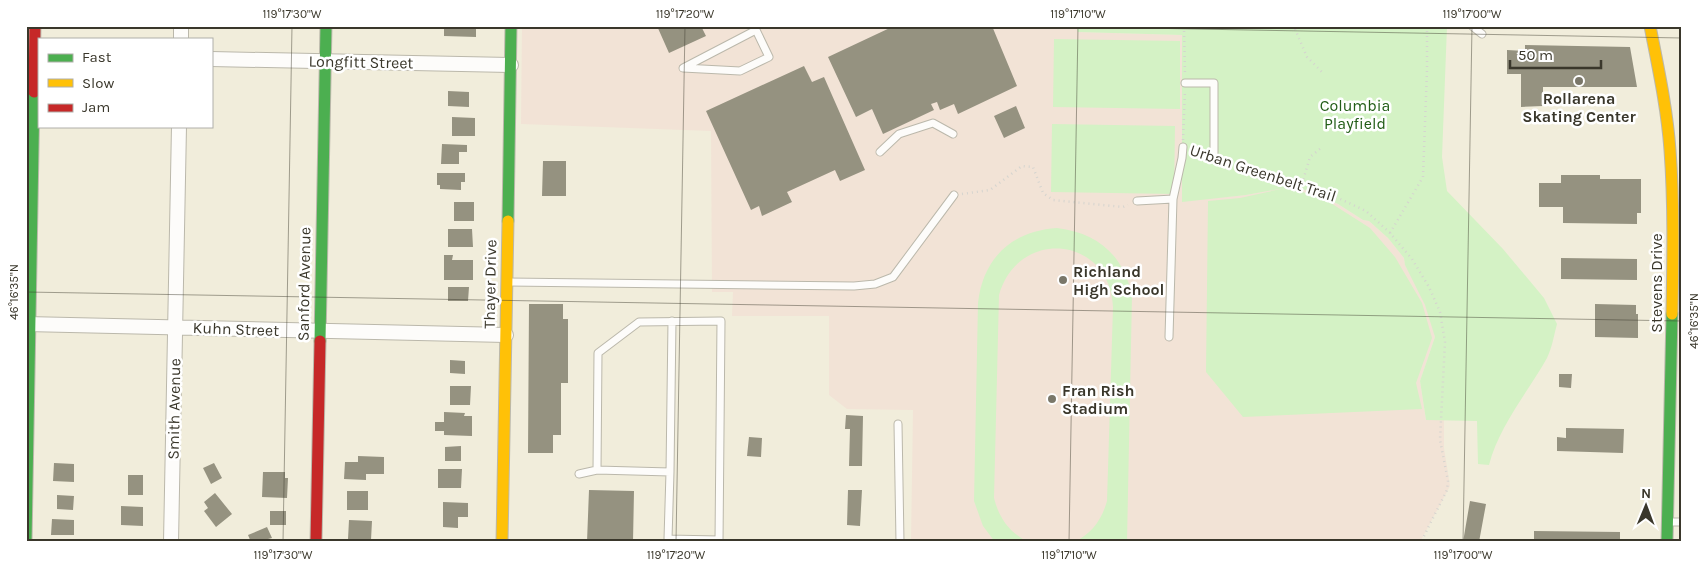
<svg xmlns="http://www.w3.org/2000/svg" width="1708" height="568" font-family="Karla,sans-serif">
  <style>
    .education { fill: #f2e3d6 }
    .green { fill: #d4f2c5 }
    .building { fill: #959280 }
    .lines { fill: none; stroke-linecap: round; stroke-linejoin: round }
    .lane-casing { stroke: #bbb8ab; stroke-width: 9 }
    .street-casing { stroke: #bbb8ab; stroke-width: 16 }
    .fast-casing { stroke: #bbb8ab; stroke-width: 13 }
    .slow-casing { stroke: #bbb8ab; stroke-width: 13 }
    .jam-casing { stroke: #bbb8ab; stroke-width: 13 }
    .path { stroke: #d5d4cf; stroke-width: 2.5; stroke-dasharray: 1 4; stroke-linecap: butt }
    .lane { stroke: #fdfcfa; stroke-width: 7 }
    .street { stroke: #fdfcfa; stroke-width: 14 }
    .fast { stroke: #4caf50; stroke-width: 11 }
    .slow { stroke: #ffc107; stroke-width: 11 }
    .jam { stroke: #c62828; stroke-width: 11 }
    .ticks { fill: none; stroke: #3a372b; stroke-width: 1; stroke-opacity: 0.45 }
    .poi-dot { fill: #7a7769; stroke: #fff; stroke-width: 2 }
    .labels { text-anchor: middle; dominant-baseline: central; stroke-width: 5; stroke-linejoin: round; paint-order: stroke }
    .street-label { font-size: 16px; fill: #3a372b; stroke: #fff }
    .poi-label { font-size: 16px; font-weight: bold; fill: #3a372b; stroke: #fff; text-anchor: start }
    .park-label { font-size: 16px; fill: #225d17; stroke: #fff }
    .neatline { fill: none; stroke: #3a372b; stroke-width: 2 }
    .ticks-label { font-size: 12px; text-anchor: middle; fill: #3a372b }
  </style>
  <rect width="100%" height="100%" fill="#f1eddb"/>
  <path class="education" d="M522 26H1076L1078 32 1182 35V201L1246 195 1292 186 1315 193 1338 204 1363 220 1369 221 1388 238 1404 258 1405 265 1418 287 1433 325 1435 337 1420 381 1426 420H1444V448L1450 486 1420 542H911L913 410 847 409 829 395V316H732L733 292H712L711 131 521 124Z"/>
  <path class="green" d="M1076 26H1447L1442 157 1447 191 1503 249 1544 298 1557 324C1554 335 1552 348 1547 358 1528 392 1499 426 1489 465L1478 464 1477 421 1426 420 1420 381 1435 337 1425 305 1405 265 1404 258 1388 238 1369 221 1363 220 1338 204 1315 193 1292 186 1288 187 1326 200 1370 228 1395 257 1422 303 1432 338 1416 383 1422 409 1243 417 1206 372 1208 201 1240 198 1285 188 1246 195 1182 202V35L1078 32Z
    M1054 39 1180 41V109L1053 107Z
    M1052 124 1175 126 1174 194 1051 192Z
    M1057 228C1098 233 1123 255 1132 295L1127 542H1074C1092 534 1102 519 1107 501L1113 307C1110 236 1018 227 999 295L994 498C999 518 1009 532 1028 542H995L983 526 974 501 978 303C983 258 1012 231 1057 228Z"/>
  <path class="building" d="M444 26H476V37L444 36Z
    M657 26H701L706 36 669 53Z
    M894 26H992L1017 86 958 114 954 104 940 110 937 102 931 104 934 110 883 134 872 109 856 117 828 57Z
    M1564 26H1603L1604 29 1564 28Z
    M1525 45 1630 47 1637 87H1543V106L1521 107V74H1507V50L1525 51Z
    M804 66 812 82 824 77 865 170 840 181 835 170 787 192 792 202 762 216 759 206 751 210 706 111Z
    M448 91 469 92V107L448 106Z
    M1016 106 1025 128 1004 138 994 116Z
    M452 117 475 118V136H452Z
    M442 144 467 145V152H459V164H441Z
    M543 161H566V196H542Z
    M437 173H465V182H461V190L440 189V185H437Z
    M1561 175H1600V179H1641V213H1637V224L1563 223V207H1539V183H1561Z
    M454 202H474V221H454Z
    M448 229H472L473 247H448Z
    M444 255H453L452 260H473V280H444Z
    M1561 258 1637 259V280L1561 279Z
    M448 287H469L468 301H448Z
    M529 304H563V319H568V383H561V435H553V453H528Z
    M1595 304 1636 305V314H1638V338L1595 337Z
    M450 360 465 361V374L450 373Z
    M1559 374H1572L1571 388 1559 387Z
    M450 386H471L470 405H450Z
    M444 412 465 413 464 416H472V436L444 435V431H435V422H444Z
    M846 415 863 416 862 466H849L850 429H845Z
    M1566 428 1624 429 1623 453 1557 451V437L1566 438Z
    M749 437 762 438 761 457 747 456Z
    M461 446V461H445V447Z
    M358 456 384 457V474H366V480L344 479 345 462H358Z
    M54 463 74 464V482L53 481Z
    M214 463 222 478 211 484 203 468Z
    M438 469H462L461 488H438Z
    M263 472H285V478H288L287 498 262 497Z
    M128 475H143V495H128Z
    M589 490 634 491 633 542H587Z
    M848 490H862L860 526 847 525Z
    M347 491H368V510H347Z
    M215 493 232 514 216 527 204 511 208 508 204 502Z
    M57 495 74 496 73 510 57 509Z
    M1470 501 1486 504 1479 542H1463Z
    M443 502 468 503V517H458V528L443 527Z
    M121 506 143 507V526L121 525Z
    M270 511H286V525H270Z
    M52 519 74 520V535H51Z
    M349 520 372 521 371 540 348 539Z
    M267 527 272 538 268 539 269 542H251L248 535Z
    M1534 531 1620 532V542H1534Z"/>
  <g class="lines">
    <g class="lane-casing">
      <path id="lane" d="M1472 26 1482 34
        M756 30 769 57 740 71 683 68Z
        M1185 83H1214V157
        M880 152 899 134 933 123 953 134
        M1137 201 1173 199
        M507 282 854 286 875 284 893 277 954 195
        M672 321 670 472 597 470 598 353 639 322 721 321 719 542
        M1169 337 1173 199 1182 158 1183 147
        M898 424 900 542
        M670 472 668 539 719 540
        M579 474 597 470
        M1668 522H1682"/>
    </g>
    <g class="street-casing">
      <path id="street" d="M181 39V26
        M211 59 511 65
        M26 324 506 335
        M171 542 179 126"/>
    </g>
    <g class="fast-casing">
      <path id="fast" d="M508 221 511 26
        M320 341 326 26
        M26 542 34 92
        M1667 542 1672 314"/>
    </g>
    <g class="slow-casing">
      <path id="slow" d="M1650 26C1658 67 1667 108 1670 150 1674 204 1673 260 1672 314
        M502 542 508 221"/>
    </g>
    <g class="jam-casing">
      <path id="jam" d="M34 92 35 26
        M316 542 320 341"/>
    </g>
    <path class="path" d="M1184 26 1185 75
      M1295 29 1307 57 1323 73
      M1183 140 1185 90
      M1191 149 1204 154
      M1222 159 1302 184 1336 197 1366 211 1390 233 1412 259 1429 287 1440 312 1445 342 1440 440 1448 481 1447 490 1421 542
      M1302 184 1310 157 1321 148
      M962 194 990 190 1022 166 1033 167 1043 193 1053 200 1123 207 1128 205
      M1390 233 1423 177 1427 70V26"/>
    <use href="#lane" class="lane"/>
    <use href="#street" class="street"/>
    <use href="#fast" class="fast"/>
    <use href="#slow" class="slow"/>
    <use href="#jam" class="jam"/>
  </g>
  <path class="ticks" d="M1033 26 1682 38M26 292 1682 321M283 542 292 26M676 542 685 26M1069 542 1078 26M1463 542 1472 26"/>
  <g class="poi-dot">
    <circle cx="1579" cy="81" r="5"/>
    <circle cx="1063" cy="280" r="5"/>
    <circle cx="1052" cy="399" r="5"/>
  </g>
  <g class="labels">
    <g class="street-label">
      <text transform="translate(361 62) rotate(1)">Longfitt Street</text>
      <text transform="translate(1263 173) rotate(18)">Urban Greenbelt Trail</text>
      <text transform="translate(1656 283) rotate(-90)">Stevens Drive</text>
      <text transform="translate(304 284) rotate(-89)">Sanford Avenue</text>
      <text transform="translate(490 284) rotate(-89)">Thayer Drive</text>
      <text transform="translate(236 329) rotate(2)">Kuhn Street</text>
      <text transform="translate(174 409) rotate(-89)">Smith Avenue</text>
    </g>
    <g class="poi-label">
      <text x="1579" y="98" text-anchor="middle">Rollarena<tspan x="1579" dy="18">Skating Center</tspan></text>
      <text x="1073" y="271">Richland<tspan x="1073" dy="18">High School</tspan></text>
      <text x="1062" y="390">Fran Rish<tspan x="1062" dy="18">Stadium</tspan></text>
    </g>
    <g class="park-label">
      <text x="1355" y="105">Columbia<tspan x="1355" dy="18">Playfield</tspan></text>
    </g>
  </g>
  <rect width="1708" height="568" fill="none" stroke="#ffffff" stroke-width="55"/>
  <rect x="38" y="38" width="175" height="90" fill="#ffffff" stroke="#b0afaa"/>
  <rect x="48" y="54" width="25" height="8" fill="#4caf50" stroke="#b0afaa"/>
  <text x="82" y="62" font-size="15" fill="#3a372b">Fast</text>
  <rect x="48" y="79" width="25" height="8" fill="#ffc107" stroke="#b0afaa"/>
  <text x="82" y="88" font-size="15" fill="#3a372b">Slow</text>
  <rect x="48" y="104" width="25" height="8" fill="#c62828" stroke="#b0afaa"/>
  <text x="82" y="112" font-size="15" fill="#3a372b">Jam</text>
  <g transform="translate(1646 506) rotate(1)" stroke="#ffffff" stroke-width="4" paint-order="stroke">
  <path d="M0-4L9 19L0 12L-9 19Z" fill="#3a372b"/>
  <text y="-8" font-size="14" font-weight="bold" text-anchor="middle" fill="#3a372b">N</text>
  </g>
  <path d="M1510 60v8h91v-8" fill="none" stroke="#3a372b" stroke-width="2.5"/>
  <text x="1518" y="60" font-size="15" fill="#3a372b" stroke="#ffffff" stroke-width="4" paint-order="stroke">50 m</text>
  <rect x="28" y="28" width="1652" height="512" class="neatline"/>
  <g class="ticks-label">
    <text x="292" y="18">119°17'30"W</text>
    <text x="685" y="18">119°17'20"W</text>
    <text x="1078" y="18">119°17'10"W</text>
    <text x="1472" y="18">119°17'00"W</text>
    <text transform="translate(14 292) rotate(-90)" y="4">46°16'35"N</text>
    <text transform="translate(1694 321) rotate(-90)" y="4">46°16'35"N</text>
    <text x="283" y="559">119°17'30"W</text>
    <text x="676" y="559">119°17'20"W</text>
    <text x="1069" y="559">119°17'10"W</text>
    <text x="1463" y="559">119°17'00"W</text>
  </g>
</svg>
